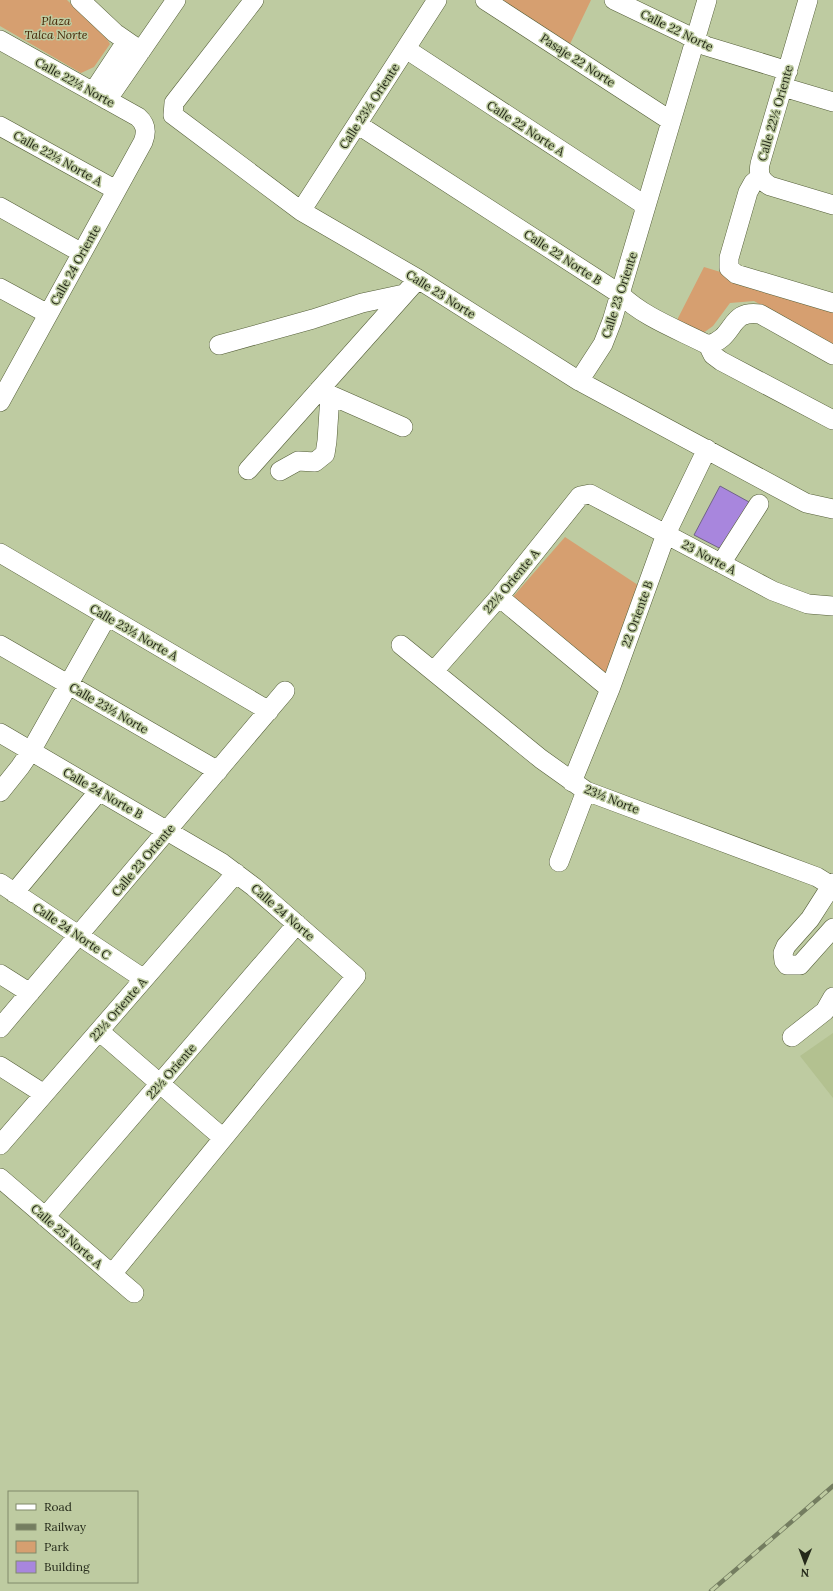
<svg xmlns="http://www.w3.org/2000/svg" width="833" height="1591" font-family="Lora,serif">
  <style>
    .built { fill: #b3c190 }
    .green { fill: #d69f70 }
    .building { fill: #a886dd; stroke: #706387 }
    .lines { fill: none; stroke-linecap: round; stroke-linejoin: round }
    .minor-casing { stroke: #545e38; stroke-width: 20 }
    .minor { stroke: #fff; stroke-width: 19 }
    .rail-casing { stroke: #747d60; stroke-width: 4.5 }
    .rail { stroke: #becba1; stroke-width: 3; stroke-dasharray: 9; stroke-linecap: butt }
    .labels { text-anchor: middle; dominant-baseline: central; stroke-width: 3; stroke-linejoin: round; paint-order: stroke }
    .park-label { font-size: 12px; font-style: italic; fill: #432404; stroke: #becba1 }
    .street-label { font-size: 12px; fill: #242919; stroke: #becba1 }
  </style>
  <rect width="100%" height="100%" fill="#becba1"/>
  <path class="built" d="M833 1033V1098L800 1056Z"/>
  <path class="green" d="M0 0H67L107 39 110 44 94 67 81 73 0 26Z
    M502 0H591L570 44Z
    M704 267 833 306V347L754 301 730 303 713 326 699 336 676 322Z
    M565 537 641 587 603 678 511 599Z"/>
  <path class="building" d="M720 486 749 502 723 550 694 535Z"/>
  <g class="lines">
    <g class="minor-casing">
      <path id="minor" d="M80 0 115 33 141 51
        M254 0 174 103 173 115 301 211 418 279 579 381 806 503 833 509
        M485 0 671 121
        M614 0 685 34 706 46 788 71
        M808 0 760 164C758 174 761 181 770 186L833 205
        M0 40 138 117C146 124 147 132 143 142L0 402
        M406 49 646 206
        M783 87 833 102
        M93 92 126 42
        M107 100 176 0
        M357 124 620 294C643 317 679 330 708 345L713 355 721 361 833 420
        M0 126 116 190
        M760 177 753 183 748 192 729 258V268L736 274 833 303
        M0 207 82 253
        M301 211 437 0
        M0 288 48 314
        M219 345 313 319 362 303 404 294
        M708 345C736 338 728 309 760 314L833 355
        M579 381 603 344 612 321 707 0
        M319 390 403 427
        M248 470 418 279
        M280 471 298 461 315 462 325 454 327 441 330 395
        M0 553 269 711
        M718 562H722L759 504
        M499 597 610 689
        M0 645 218 771
        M401 645 541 759 586 791 817 877 833 887
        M434 671 499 597 580 496 590 494 773 591 808 604 833 606
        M0 733 222 863 254 887 356 976 112 1274
        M572 782 610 689 666 534 707 449
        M0 792 20 767 31 751 107 616
        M559 862 586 791
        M0 883 144 979
        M833 883 810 919 786 946 783 953 784 961 787 965H800L833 928
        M14 893 99 791
        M0 974 30 993
        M0 1028 285 691
        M99 1031 223 1138
        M792 1037 825 1011 833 997
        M0 1066 44 1094
        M0 1145 236 873
        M0 1178 134 1293
        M45 1217 297 924"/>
    </g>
    <use href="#minor" class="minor"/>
    <g class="rail-casing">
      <path id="rail" d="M711 1591 833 1486"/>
    </g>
    <use href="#rail" class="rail"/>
  </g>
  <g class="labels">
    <g class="park-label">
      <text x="56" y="20">Plaza<tspan x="56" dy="14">Talca Norte</tspan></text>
    </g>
    <g class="street-label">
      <text transform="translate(677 30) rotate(26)">Calle 22 Norte</text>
      <text transform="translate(578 60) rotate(33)">Pasaje 22 Norte</text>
      <text transform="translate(75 82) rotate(29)">Calle 22½ Norte</text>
      <text transform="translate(369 106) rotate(-57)">Calle 23½ Oriente</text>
      <text transform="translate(775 113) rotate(-74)">Calle 22½ Oriente</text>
      <text transform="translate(526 128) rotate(33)">Calle 22 Norte A</text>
      <text transform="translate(58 158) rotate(29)">Calle 22½ Norte A</text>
      <text transform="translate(563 257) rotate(33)">Calle 22 Norte B</text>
      <text transform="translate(75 265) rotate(-61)">Calle 24 Oriente</text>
      <text transform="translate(441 294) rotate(32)">Calle 23 Norte</text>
      <text transform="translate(619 295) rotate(-72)">Calle 23 Oriente</text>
      <text transform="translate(709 557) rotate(28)">23 Norte A</text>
      <text transform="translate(511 581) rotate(-50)">22½ Oriente A</text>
      <text transform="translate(637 614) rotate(-70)">22 Oriente B</text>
      <text transform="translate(134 632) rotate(30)">Calle 23½ Norte A</text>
      <text transform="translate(109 708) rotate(30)">Calle 23½ Norte</text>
      <text transform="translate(103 793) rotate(30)">Calle 24 Norte B</text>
      <text transform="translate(612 799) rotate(22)">23½ Norte</text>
      <text transform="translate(143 860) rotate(-50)">Calle 23 Oriente</text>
      <text transform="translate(283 912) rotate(41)">Calle 24 Norte</text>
      <text transform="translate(72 931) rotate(34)">Calle 24 Norte C</text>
      <text transform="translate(118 1009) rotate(-49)">22½ Oriente A</text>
      <text transform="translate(171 1071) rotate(-49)">22½ Oriente</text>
      <text transform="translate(67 1236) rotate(41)">Calle 25 Norte A</text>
    </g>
  </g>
  <rect x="8" y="1491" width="130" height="92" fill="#becba1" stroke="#808a6b"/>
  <rect x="16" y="1504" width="20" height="6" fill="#ffffff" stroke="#808a6b"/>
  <text x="44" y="1511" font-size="12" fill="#242919">Road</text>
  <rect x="16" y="1524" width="20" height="6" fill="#747d60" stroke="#808a6b"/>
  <text x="44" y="1531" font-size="12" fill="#242919">Railway</text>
  <rect x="16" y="1541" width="20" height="12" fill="#d69f70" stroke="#808a6b"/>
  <text x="44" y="1551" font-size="12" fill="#242919">Park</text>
  <rect x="16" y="1561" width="20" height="12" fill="#a886dd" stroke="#808a6b"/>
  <text x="44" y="1571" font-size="12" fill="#242919">Building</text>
  <g transform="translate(805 1563) rotate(181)" stroke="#becba1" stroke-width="3" paint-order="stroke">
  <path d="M0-3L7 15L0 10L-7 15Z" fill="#242919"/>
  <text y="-6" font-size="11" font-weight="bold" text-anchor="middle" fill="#242919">N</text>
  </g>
</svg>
